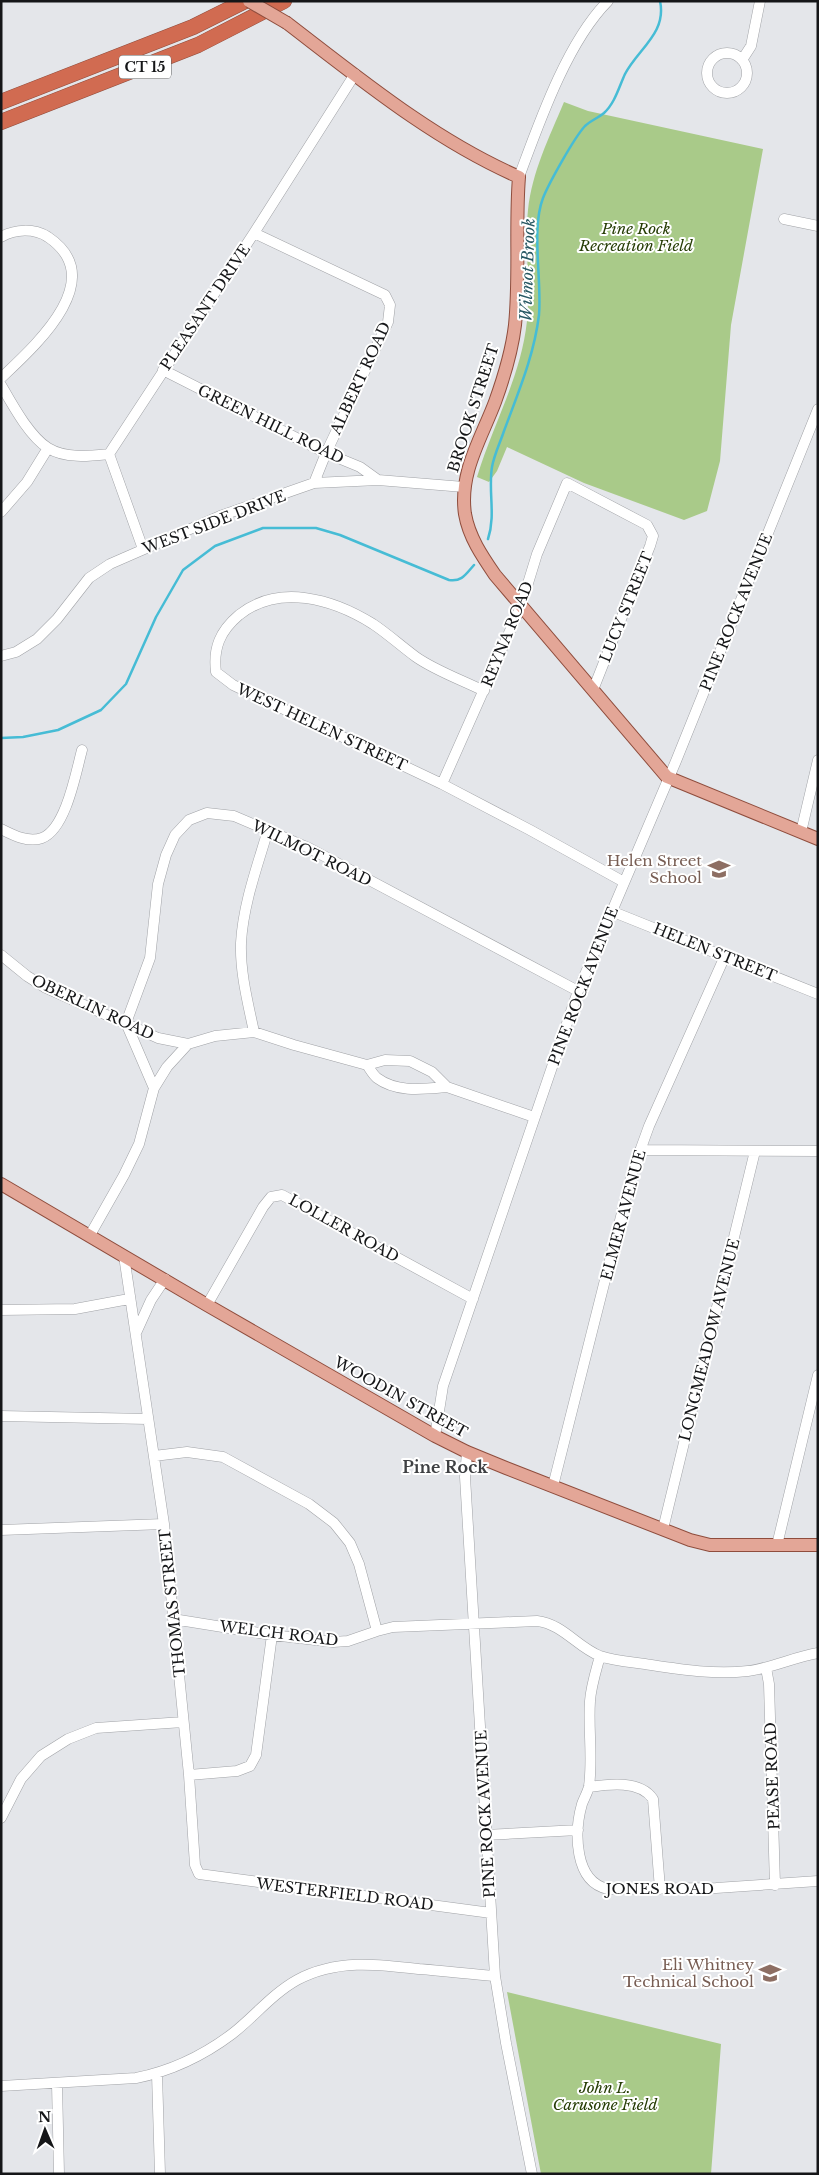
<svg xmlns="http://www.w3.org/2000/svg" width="819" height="2175" font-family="'Libre Baskerville',serif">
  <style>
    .green { fill: #a9ca89 }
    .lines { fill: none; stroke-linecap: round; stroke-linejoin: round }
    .stream { stroke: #46bcd5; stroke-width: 2.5 }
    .minor-casing { stroke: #a0a2a6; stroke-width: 11 }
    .major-casing { stroke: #8f4d3d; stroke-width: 14 }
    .highway-casing { stroke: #8f4d3d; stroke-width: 16 }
    .minor { stroke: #fff; stroke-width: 10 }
    .major { stroke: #e3a697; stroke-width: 12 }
    .highway { stroke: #d16b51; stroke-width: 15 }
    .major-bridge-casing { stroke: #8f4d3d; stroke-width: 14; stroke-linecap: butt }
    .major-bridge { stroke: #e3a697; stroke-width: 12 }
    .labels { text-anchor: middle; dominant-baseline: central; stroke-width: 4; stroke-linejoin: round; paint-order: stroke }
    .shield { fill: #fff; stroke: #5b5c5d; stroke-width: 1 }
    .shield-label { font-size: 14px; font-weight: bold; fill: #151618 }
    .park-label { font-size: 15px; font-style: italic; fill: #263d05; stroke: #fff }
    .street-label { font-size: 15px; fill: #151618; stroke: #fff }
    .education-label { font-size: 15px; fill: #785e54; stroke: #fff; text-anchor: end }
    .water-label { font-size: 16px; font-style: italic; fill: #275863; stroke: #fff }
    .neighbourhood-label { font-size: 16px; font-weight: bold; fill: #3e4043; stroke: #fff }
  </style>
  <rect width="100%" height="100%" fill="#e4e6ea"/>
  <path class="green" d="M564 102 588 111 763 149 731 325 720 461 707 511 684 520 584 483 507 447 497 471 489 482 477 477C493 424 521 377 527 321 531 284 524 247 528 210 532 172 549 138 564 102Z
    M507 1992 721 2044 711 2174H541Z"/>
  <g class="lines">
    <path class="stream" d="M488 539C496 515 488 491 492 467 494 455 500 443 504 431 518 393 534 356 539 315 542 281 531 229 543 198 549 183 574 138 585 126 590 121 598 118 604 113 615 103 619 87 625 74 638 49 667 33 660 1
      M1 738 23 737 58 730 101 710 126 684 156 617 183 570 215 546 263 528H316L340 535 449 580C462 582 466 574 474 565"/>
    <g class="minor-casing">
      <path id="minor" d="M707 73a20 20 0 1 1 40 0a20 20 0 1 1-40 0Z
        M742 60 751 46 760 1
        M519 177C539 123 567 42 608 1
        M784 219 818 226
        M254 233 385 295 390 305 388 322 326 453 314 483
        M1 237C15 229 34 228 48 237 110 279 36 345 1 378
        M163 370 326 453 360 467 378 480
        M1 385C12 404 29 436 48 448 66 459 90 456 109 454
        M1 512 27 482 48 448
        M143 549 109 454 254 233 355 74
        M1 656 16 652 37 639 57 619 89 578 110 564 220 516 314 483 378 480 464 487
        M484 691C462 680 436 671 416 657 401 646 388 634 373 624 333 599 279 583 239 615 220 631 213 648 216 672L233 685 442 784 530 830 624 882
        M442 784 521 606 537 554 567 483 647 525 653 536 650 546 593 690
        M1 829C13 835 28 843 42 838 66 829 76 772 82 750
        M801 832 818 760
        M611 911 818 994
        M1 955 27 976 46 988 158 1038 188 1044 215 1036 254 1032 294 1045 367 1065 385 1060 410 1061 432 1072 447 1087 534 1117
        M254 1032C248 1003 240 973 241 943 243 905 257 867 268 830
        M367 1065C370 1069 373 1075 377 1078 397 1093 424 1089 447 1087
        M154 1088 126 1023 150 958 158 884 166 855 175 835 189 820 207 813 234 816 309 848 578 991
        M640 1150 818 1151
        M90 1235 124 1175 139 1144 154 1088 167 1067 188 1044
        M124 1256 164 1524 189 1775 195 1865 199 1874 491 1913
        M207 1305 263 1207 271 1197 282 1195 473 1299
        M1 1310 75 1309 129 1299
        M136 1333 151 1300 165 1279
        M1 1416 148 1419
        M435 1436 443 1386 578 991 676 761 818 409
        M467 1452 465 1477 495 1976 506 2043 532 2174
        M154 1456 187 1452 223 1457 309 1504 334 1523 350 1543 359 1564 377 1631
        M553 1486 632 1173 649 1126 725 956
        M663 1529 755 1151
        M1 1530 164 1524
        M777 1545 818 1375
        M173 1619 272 1635 333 1642 348 1641 377 1631 393 1627 537 1621C563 1624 577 1647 600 1656 614 1661 630 1662 645 1664 678 1669 713 1675 748 1671 772 1668 794 1657 818 1653
        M600 1656C596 1671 591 1686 590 1701 588 1729 593 1758 589 1786 588 1792 584 1798 582 1804 574 1832 574 1882 608 1889L716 1888 818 1881
        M766 1668 769 1684 775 1885
        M189 1775 237 1771 250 1766 256 1755 272 1635
        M589 1787C609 1784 640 1780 653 1799L660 1889
        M1 1818 21 1779 41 1756 68 1739 96 1728 183 1722
        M485 1835 578 1830
        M157 2074 160 2174
        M57 2084 59 2174
        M1 2086 136 2078C171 2071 204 2055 232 2034 254 2017 272 1994 297 1980 336 1959 377 1964 419 1969 445 1971 470 1974 495 1976"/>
    </g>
    <g class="major-casing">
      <path id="major" d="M287 23C360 79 434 140 519 177 515 226 520 276 515 325 512 351 504 377 495 402 481 439 459 473 465 514 469 537 482 556 495 575L667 777 818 839
        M1 1184 207 1305 435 1436 467 1452 506 1468 690 1540 710 1545H818"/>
    </g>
    <g class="highway-casing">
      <path id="highway" d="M1 102 193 27 245 1
        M1 122 198 45 284 1"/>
    </g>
    <use href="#minor" class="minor"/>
    <use href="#major" class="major"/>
    <use href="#highway" class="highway"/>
    <g class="major-bridge-casing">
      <path id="major-bridge" d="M249 1 287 23"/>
    </g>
    <use href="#major-bridge" class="major-bridge"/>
  </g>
  <defs>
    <g id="school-bare" transform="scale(1.725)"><path d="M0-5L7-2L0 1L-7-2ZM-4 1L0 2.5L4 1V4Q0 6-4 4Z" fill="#8d6e63" stroke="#fff" stroke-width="2.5" paint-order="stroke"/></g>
  </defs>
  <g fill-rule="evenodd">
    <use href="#school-bare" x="719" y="869"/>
    <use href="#school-bare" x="770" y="1973"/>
  </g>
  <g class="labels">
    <rect class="shield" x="119" y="55.5" width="52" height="23" rx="4"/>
    <g class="shield-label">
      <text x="145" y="67">CT 15</text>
    </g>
    <g class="park-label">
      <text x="636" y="228">Pine Rock<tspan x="636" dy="17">Recreation Field</tspan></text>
      <text x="605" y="2087">John L.<tspan x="605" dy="17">Carusone Field</tspan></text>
    </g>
    <g class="street-label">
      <text transform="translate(205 307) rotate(-56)">PLEASANT DRIVE</text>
      <text transform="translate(360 378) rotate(-65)">ALBERT ROAD</text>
      <text transform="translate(473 408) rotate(-72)">BROOK STREET</text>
      <text transform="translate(271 424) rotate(26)">GREEN HILL ROAD</text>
      <text transform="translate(214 522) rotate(-21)">WEST SIDE DRIVE</text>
      <text transform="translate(626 607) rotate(-68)">LUCY STREET</text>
      <text transform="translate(736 612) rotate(-68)">PINE ROCK AVENUE</text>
      <text transform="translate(507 634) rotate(-68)">REYNA ROAD</text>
      <text transform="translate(322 727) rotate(25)">WEST HELEN STREET</text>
      <text transform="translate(312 853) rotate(26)">WILMOT ROAD</text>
      <text transform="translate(715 952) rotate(22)">HELEN STREET</text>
      <text transform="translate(583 986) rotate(-69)">PINE ROCK AVENUE</text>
      <text transform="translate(93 1007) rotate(25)">OBERLIN ROAD</text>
      <text transform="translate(623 1215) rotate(-75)">ELMER AVENUE</text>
      <text transform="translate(344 1228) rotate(29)">LOLLER ROAD</text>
      <text transform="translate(709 1340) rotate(-76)">LONGMEADOW AVENUE</text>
      <text transform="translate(401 1397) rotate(29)">WOODIN STREET</text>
      <text transform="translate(172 1603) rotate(-96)">THOMAS STREET</text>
      <text transform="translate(279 1633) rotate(7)">WELCH ROAD</text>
      <text transform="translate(772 1776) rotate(-92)">PEASE ROAD</text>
      <text transform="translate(485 1814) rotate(-93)">PINE ROCK AVENUE</text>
      <text x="660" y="1888">JONES ROAD</text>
      <text transform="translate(345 1894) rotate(7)">WESTERFIELD ROAD</text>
    </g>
    <g class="education-label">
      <text x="702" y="860">Helen Street<tspan x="702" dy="17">School</tspan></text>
      <text x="754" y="1964">Eli Whitney<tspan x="754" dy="17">Technical School</tspan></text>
    </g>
    <g class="water-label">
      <text transform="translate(527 270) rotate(-88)">Wilmot Brook</text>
    </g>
    <g class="neighbourhood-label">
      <text x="445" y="1467">Pine Rock</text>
    </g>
  </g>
  <rect width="819" height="2175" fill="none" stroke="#151618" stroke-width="5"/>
  <g transform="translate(45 2130) rotate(358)" stroke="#ffffff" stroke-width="4" paint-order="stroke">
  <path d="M0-4L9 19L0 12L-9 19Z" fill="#151618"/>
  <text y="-8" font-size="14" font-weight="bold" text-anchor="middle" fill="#151618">N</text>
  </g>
</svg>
